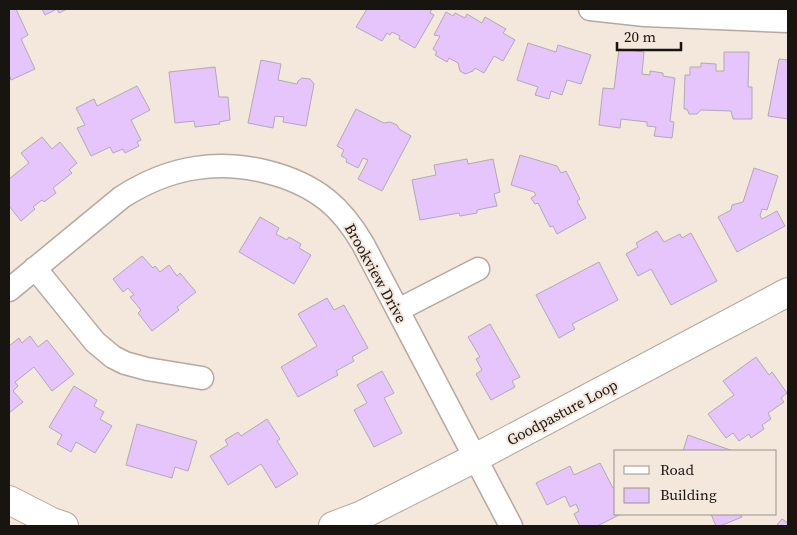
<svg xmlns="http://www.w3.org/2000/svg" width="797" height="535" font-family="'Source Serif 4',serif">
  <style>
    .building { fill: #e6c5fd; stroke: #b1a9b6 }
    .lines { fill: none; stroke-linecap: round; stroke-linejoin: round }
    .minor-casing { stroke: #b5a99f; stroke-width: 25 }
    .tertiary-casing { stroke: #b5a99f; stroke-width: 30 }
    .minor { stroke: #fff; stroke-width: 22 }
    .tertiary { stroke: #fff; stroke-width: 28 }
    .labels { text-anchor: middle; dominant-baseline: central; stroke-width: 4; stroke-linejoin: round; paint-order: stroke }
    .street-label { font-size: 15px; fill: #181410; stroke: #f4e7dc }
  </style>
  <rect width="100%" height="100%" fill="#f4e7dc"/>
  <path class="building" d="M9 9H16L28 35 21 39 35 69 11 80 9 74Z
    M42 9H67L59 13 57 9 45 15Z
    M367 9H432L430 13 434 15 415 48 399 39 400 36 392 32 390 35 387 33 382 41 356 27Z
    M446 12 453 16 455 13 465 18 467 14 482 23 485 17 506 29 503 33 515 40 503 61 494 56 484 73 475 68 473 71 465 74 460 71 458 63 449 58 447 62 435 55 437 52 433 49 440 36 434 35Z
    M528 43 556 52 558 45 591 55 581 84 567 80 562 95 551 91 549 99 535 95 538 87 517 80Z
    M619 49 644 52 642 74 650 75V71L663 73V76L675 78 670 121 674 122 672 138 654 136 656 127 647 126V122L621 119 620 128 599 125 603 88 614 89Z
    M724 52H749L748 87H752V119H733L731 111 701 110 697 114H689L687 109H684L685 75H690V67H701V63L716 64V71H724Z
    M779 59 788 60V119L768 116Z
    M261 60 281 64 278 80 297 84 298 81 302 78 310 79 314 84 306 126 283 122 284 117 275 116 273 128 248 123Z
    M215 67 219 97H228L230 120 219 122 220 124 195 127 194 121 175 123 169 72Z
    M137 86 150 110 131 120 141 140 137 142 139 146 125 153 123 149 113 153 110 147 91 156 77 128 85 125 76 108 94 99 97 106Z
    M356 109 384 123 390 122 397 125 399 129 411 136 382 191 358 179 368 160 363 158 358 168 346 162 347 159 341 156 344 150 337 146Z
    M42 137 52 149 60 142 77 163 69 170 72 173 53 188 56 193 44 202 42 200 33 207 35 209 21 221 9 206V179L29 163 21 153Z
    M520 155 557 166 561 173 566 171 580 199 577 201 586 218 557 234 553 226 550 227 538 203 535 204 531 198 536 195 534 192 511 185Z
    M467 159 468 164 493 159 500 192 494 194 497 206 477 210V213L460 216 459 213 420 220 412 180 436 175 434 165Z
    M754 168 778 176 767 210 762 209 760 216 762 219 777 211 785 226 737 252 718 217 731 210 732 205 743 202Z
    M260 217 279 228 276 234 287 240 289 237 301 244 299 248 311 255 294 284 239 252Z
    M657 231 664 242 680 234 682 238 691 233 717 281 671 305 651 269 638 276 626 254 638 247 636 243Z
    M142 256 153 268 155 266 160 272 169 265 177 276 180 273 196 292 177 307 179 310 152 331 138 313 141 310 130 297 134 295 128 288 123 292 113 279Z
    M599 262 618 300 572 324 575 329 559 338 536 295Z
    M327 298 334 310 344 305 368 348 352 357 354 361 336 371 338 375 298 397 281 367 317 346 298 314Z
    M490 324 520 377 512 381 515 387 491 400 476 374 482 370 476 359 480 357 468 337Z
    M30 336 38 347 47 340 74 374 52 391 34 367 15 382 18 386 13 391 23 402 9 413V346L19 338 22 343Z
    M756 357 769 375 772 372 787 393 781 398 784 402 768 413 771 419 762 425 764 429 751 438 749 434 739 441 733 433 726 438 708 414 734 395 723 381Z
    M382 371 394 393 384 398 402 433 374 447 354 410 367 403 357 385Z
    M74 386 97 400 94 406 104 412 100 419 112 426 95 453 76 442 71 452 57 444 62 435 49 427Z
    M267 419 280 439 277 441 298 474 276 488 261 464 228 485 210 456 228 445 225 440 238 432 241 436Z
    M137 424 197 441 188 471 175 467 172 478 126 465Z
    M688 435 733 451H683Z
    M600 463 613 488 616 487V514H621L597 526H580L574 514 579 511 576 504 570 507 565 496 547 505 536 483 570 466 574 475Z
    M711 514H740L742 517 720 526H716Z
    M782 519 788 523V526H776Z"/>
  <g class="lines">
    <g class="minor-casing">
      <path id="minor" d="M590 9 645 15 788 21
        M35 268 95 342 113 357 125 363 147 369 202 378
        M9 290 122 197C144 183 169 172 196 168 238 161 293 173 327 200 342 212 353 227 363 244L511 526
        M398 310 478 269"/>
    </g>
    <g class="tertiary-casing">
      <path id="tertiary" d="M9 500 52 522 64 526
        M333 526 362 515 475 458 788 292"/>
    </g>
    <use href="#minor" class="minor"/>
    <use href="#tertiary" class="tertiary"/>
  </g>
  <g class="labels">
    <g class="street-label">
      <text transform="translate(376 273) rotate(61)">Brookview Drive</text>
      <text transform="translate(562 412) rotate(-28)">Goodpasture Loop</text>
    </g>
  </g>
  <rect width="797" height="535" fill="none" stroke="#181410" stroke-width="20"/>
  <rect x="614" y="450" width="162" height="65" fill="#f4e7dc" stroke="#9c938a"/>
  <rect x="624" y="466" width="25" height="8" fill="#ffffff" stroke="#9c938a"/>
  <text x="660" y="475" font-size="15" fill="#181410">Road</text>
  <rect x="624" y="488" width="25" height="15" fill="#e6c5fd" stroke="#9c938a"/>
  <text x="660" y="500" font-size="15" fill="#181410">Building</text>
  <path d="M617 42v8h64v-8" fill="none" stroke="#181410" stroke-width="2.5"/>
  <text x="624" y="42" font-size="15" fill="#181410" stroke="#f4e7dc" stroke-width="4" paint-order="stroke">20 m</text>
</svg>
